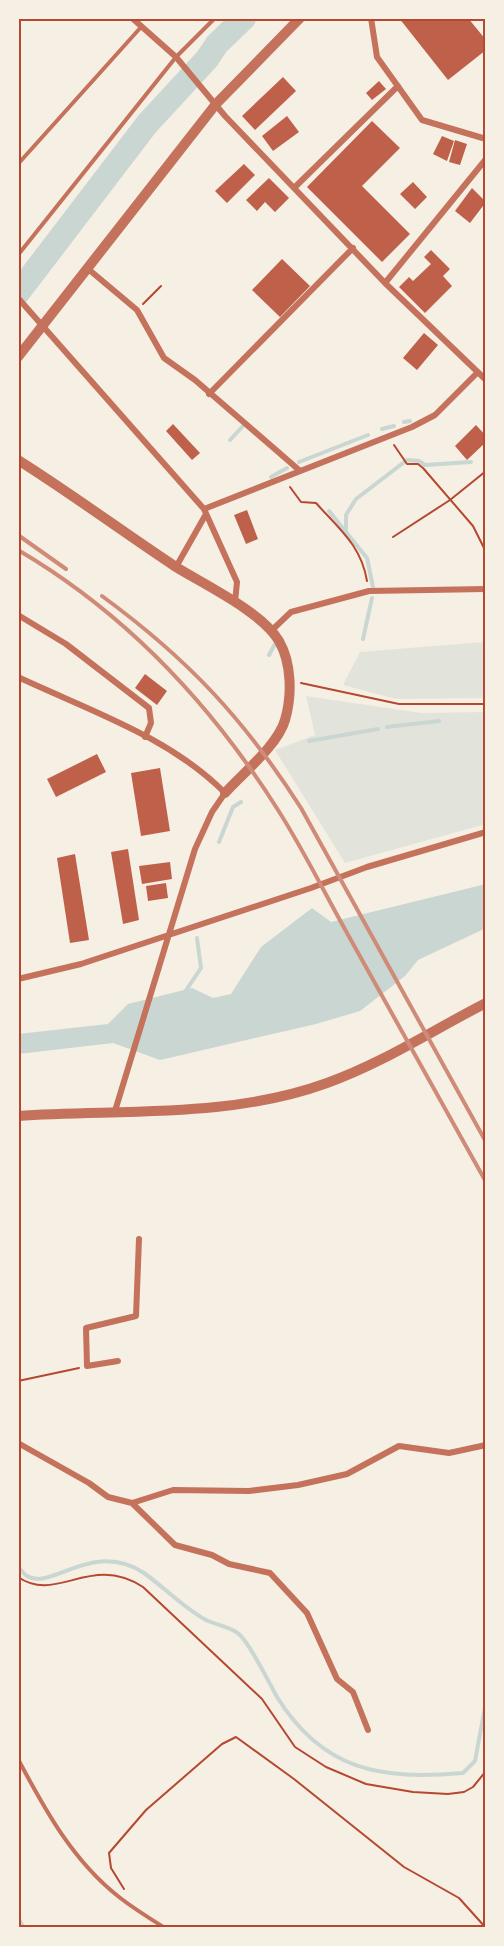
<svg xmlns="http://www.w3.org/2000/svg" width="504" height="1946" font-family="Barlow,sans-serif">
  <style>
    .green { fill: #e2e4dc }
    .water { fill: #c9d6d2 }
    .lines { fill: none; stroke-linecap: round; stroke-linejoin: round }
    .stream { stroke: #c9d6d2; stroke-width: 4 }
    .river { stroke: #c9d6d2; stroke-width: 24 }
    .building { fill: #bf614a }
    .path { stroke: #b5482f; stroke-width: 2 }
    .service { stroke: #c5725c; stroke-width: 4 }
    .minor { stroke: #c5725c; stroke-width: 6 }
    .tertiary { stroke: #c5725c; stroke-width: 10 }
    .rail { stroke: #cf8b77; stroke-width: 4 }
    .neatline { fill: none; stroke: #b5482f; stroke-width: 2 }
  </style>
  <rect width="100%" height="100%" fill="#f6efe4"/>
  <path class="green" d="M484 642 486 698 396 699 343 685 360 652Z
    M306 696 421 713 486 712V824L345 863 275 750 315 735Z"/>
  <path class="water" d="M486 884V928L418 960 405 976 360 1011 316 1024 160 1060 113 1043 18 1054V1034L108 1024 128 1004 192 988 213 998 231 994 261 947 312 908 331 922Z"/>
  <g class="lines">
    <path class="stream" d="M404 422 410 421
      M382 429 394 426
      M230 440 243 426
      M299 462 368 435
      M271 477 287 468
      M329 511 367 558 373 587
      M346 530V515L356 499 407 460 419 461 425 465 471 462
      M363 639 372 598
      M269 655 275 644
      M387 727 439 721
      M309 741 378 729
      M219 842 233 807 241 802
      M185 992 201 968 197 938
      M18 1566C20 1569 24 1574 27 1576 51 1591 93 1539 144 1573 165 1588 184 1608 206 1620 216 1625 231 1627 239 1634 251 1645 268 1681 277 1697 323 1771 381 1780 463 1773L475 1761 486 1702
      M18 1918 24 1928"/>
    <path class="river" d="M18 293 147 124 207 59 217 44 244 18"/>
  </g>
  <path class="building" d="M399 18H468L486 40V50L448 80Z
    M283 77 296 91 255 130 242 116Z
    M379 81 386 89 372 100 366 93Z
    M287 116 299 132 273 151 262 136Z
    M372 121 400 148 362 186 410 234 382 262 307 187Z
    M442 136 454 141 447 161 433 154Z
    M455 140 467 144 460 165 449 162Z
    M244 164 255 175 227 203 215 191Z
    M269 178 289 198 275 212 265 202 257 211 246 200Z
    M413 182 427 197 415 209 400 194Z
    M472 188 486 202 470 223 455 211Z
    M431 250 450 269 443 276 452 286 425 313 399 287 409 277 413 281 431 264 424 257Z
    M282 259 310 286 280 317 252 290Z
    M424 333 438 345 417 370 403 358Z
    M173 424 200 453 192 460 166 431Z
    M476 425 486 436V442L467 460 455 446Z
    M247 510 258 539 246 544 234 515Z
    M145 674 167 691 157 705 135 688Z
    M97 754 106 772 56 797 47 779Z
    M160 768 170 831 141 836 131 773Z
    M128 849 139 920 123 924 111 852Z
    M75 854 89 940 70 943 57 858Z
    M170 862 172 879 142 884 139 866Z
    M166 883 168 898 148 901 146 886Z"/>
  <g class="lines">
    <path class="path" d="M143 304 161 286
      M394 445 407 464H418L423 468 473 526 485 550 486 571
      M290 487 301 502 316 503C339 529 361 545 367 581
      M393 537 450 500 486 471
      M301 683 399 704H486
      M18 1381 79 1368
      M18 1577C57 1604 90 1553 143 1587L262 1699 295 1747 326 1767 366 1784 413 1792 448 1794 464 1792 473 1787 486 1771
      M124 1889 111 1868 109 1853 146 1810 222 1744 236 1737 294 1779 404 1867 459 1898 486 1928"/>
    <path class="service" d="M18 164 142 26
      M18 255 176 57 215 18
      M18 1759C45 1810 73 1861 119 1897 133 1908 149 1918 165 1928"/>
    <path class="minor" d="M132 18 176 57 225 116 385 283 486 380
      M371 18 377 57 422 120 486 139
      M294 188 398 86
      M87 268 137 310 164 358 195 380 299 470
      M385 283 486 159
      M18 298 204 509 237 582 235 602
      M209 394 353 248
      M204 509 412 427 435 415 478 372
      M176 567 206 514
      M18 615 66 644 149 708 151 723 145 737
      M271 631 291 612 369 591 486 589
      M18 677C88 710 170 737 225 793L212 812 195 849 115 1111
      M18 979 81 964 311 888 367 867 486 832
      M118 1361 87 1366 86 1328 136 1316 139 1239
      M18 1443 89 1483 108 1497 132 1503 175 1545 212 1555 229 1564 270 1573 307 1613 337 1679 353 1692 368 1730
      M132 1503 173 1490 249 1491 298 1485 347 1474 399 1446 449 1453 486 1445"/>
    <path class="tertiary" d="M18 357 216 104 300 18
      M18 460C72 494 123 532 176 567 205 585 262 612 279 641 292 664 292 696 285 720 278 745 242 774 225 793
      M18 1116C120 1109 228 1119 327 1083 383 1063 433 1030 486 1003"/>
    <path class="rail" d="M18 535 66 569
      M18 550C127 614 211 704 278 810 303 849 324 892 347 933 394 1016 440 1099 486 1182
      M102 596C188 659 244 719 301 808L486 1142"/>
  </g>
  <rect width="504" height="1946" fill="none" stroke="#f6efe4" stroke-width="39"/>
  <rect x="20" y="20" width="464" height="1906" class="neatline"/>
</svg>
